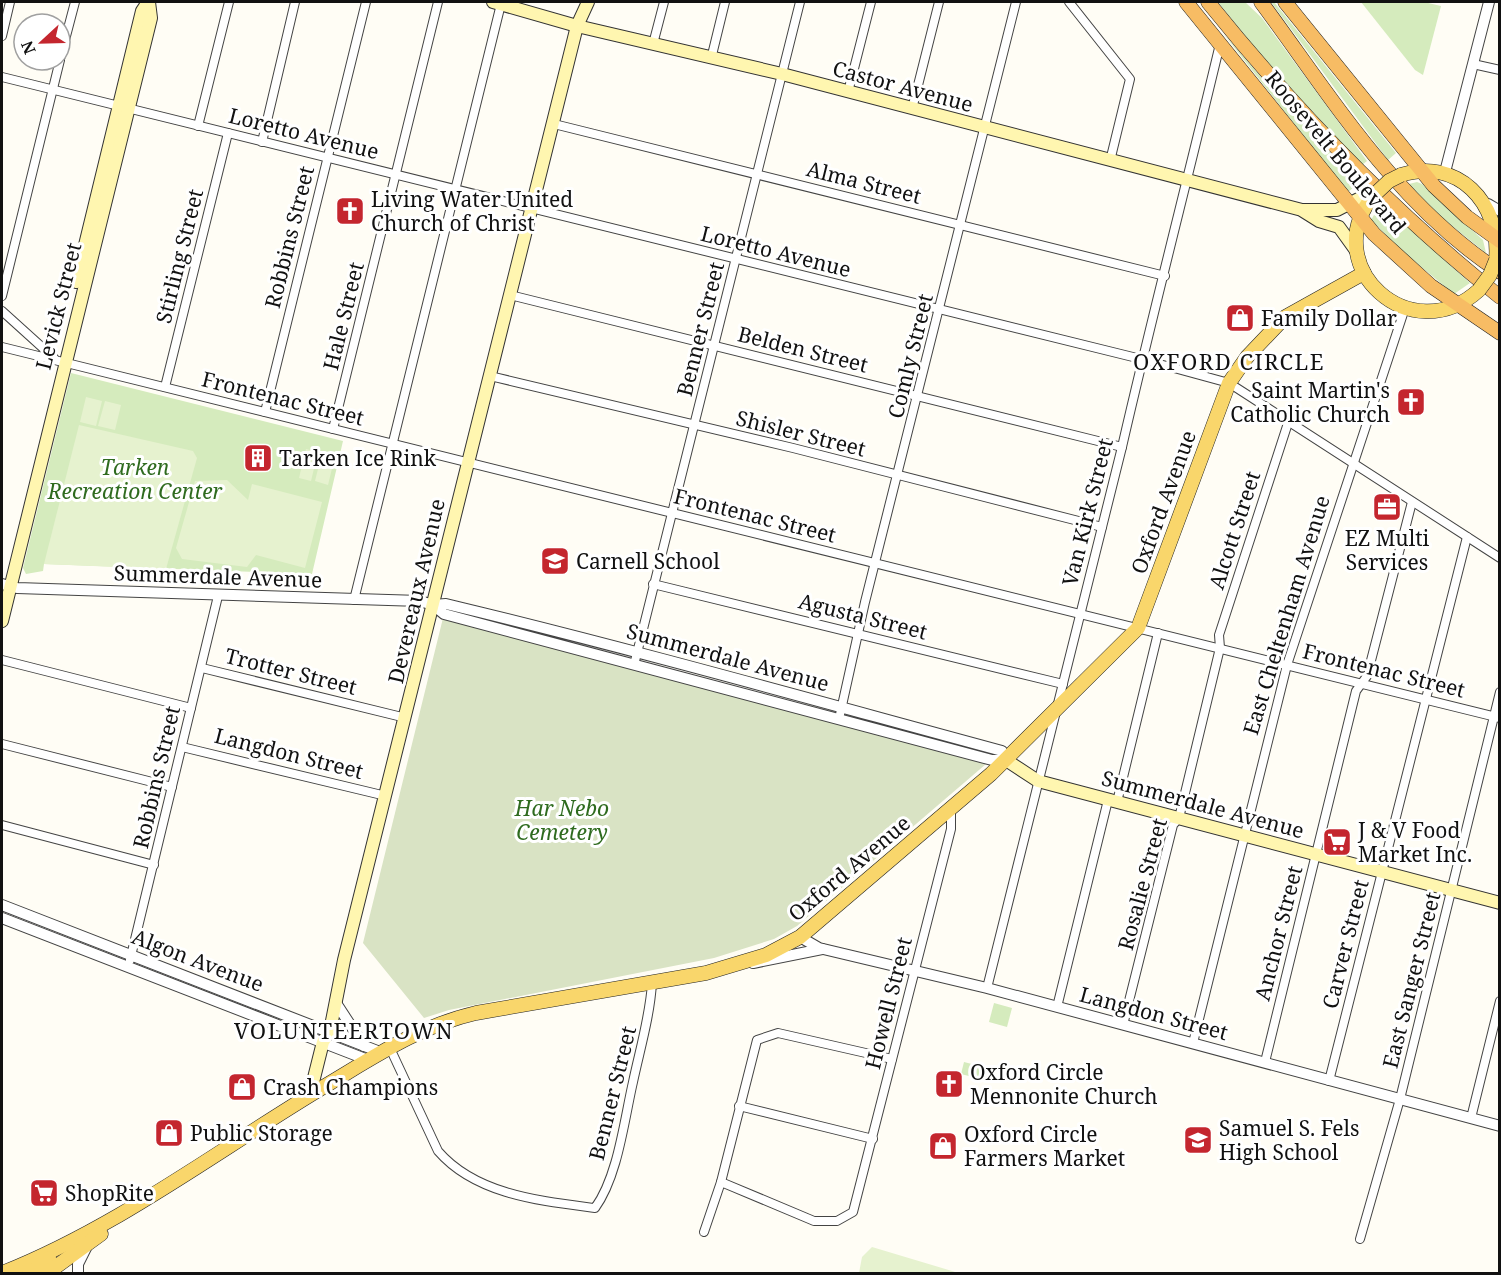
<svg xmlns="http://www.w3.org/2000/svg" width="1501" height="1275" viewBox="0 0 1501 1275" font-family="'Noto Serif',serif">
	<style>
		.green { fill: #d5ebbd }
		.cemetery { fill: #d9e3c4 }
		.pitch { fill: #e6f2cf }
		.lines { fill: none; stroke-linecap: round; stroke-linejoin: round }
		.minor-casing { stroke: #444; stroke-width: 10 }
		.tertiary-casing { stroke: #444; stroke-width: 12 }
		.secondary-casing { stroke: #333; stroke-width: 14 }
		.primary-casing { stroke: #222; stroke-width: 15 }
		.trunk-casing { stroke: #222; stroke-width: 15 }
		.minor { stroke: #fff; stroke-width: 8 }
		.tertiary { stroke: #fff; stroke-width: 10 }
		.secondary { stroke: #fff6b0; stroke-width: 12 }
		.primary { stroke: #f9d66b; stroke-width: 14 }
		.trunk { stroke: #f7bc64; stroke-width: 14 }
		.primary-bridge-casing { stroke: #222; stroke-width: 15; stroke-linecap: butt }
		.primary-bridge { stroke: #f9d66b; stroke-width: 14 }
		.labels { text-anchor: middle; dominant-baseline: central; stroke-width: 6; stroke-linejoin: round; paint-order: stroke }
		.street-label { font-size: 21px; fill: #111; stroke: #fff }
		.poi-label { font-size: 21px; fill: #111; stroke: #fff; text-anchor: start }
		.park-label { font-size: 21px; font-style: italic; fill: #2f6b1f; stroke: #fff }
		.neighbourhood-label { font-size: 22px; letter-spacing: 1.5px; fill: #111; stroke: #fff }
	</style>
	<rect width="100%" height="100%" fill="#fffdf5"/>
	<g class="green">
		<polygon points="1218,2 1245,2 1262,18 1367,161 1362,165 1261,56"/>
		<polygon points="1271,2 1274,2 1396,153 1388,160"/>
		<polygon points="1361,2 1424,2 1441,6 1423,75 1415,70"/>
		<polygon points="1222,32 1293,114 1359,183 1348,192"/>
		<polygon points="1417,182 1422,184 1483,240 1486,253 1437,214 1409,184"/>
		<polygon points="1381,203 1470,283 1454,294 1402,251 1371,220"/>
		<polygon points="71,373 343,441 312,574 44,564 43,571 26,574 23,568"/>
		<polygon points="994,1003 1012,1008 1007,1027 989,1022"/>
		<polygon points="964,1062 995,1070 992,1082 961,1074"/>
	</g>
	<polygon class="cemetery" points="443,618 986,764 797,926 774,939 714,958 449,1010 424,1018 363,943"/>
	<g class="pitch">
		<polygon points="86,397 102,401 96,426 80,422"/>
		<polygon points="105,401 121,405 115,430 98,426"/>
		<polygon points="79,425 193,451 197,458 166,569 44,564"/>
		<polygon points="306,449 318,452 311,481 299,478"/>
		<polygon points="322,453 335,456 328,485 315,481"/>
		<polygon points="227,480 248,500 252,484 322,502 305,568 256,555 247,567 182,559 176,548 195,481"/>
		<polygon points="872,1247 952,1271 958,1273 859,1273 862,1257"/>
	</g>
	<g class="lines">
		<g class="minor-casing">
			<g id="minor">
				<polyline points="1069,2 1130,79 1110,161"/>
				<polyline points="2,36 10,2"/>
				<polyline points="653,44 664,2"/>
				<polyline points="60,59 75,2"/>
				<polyline points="711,59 725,2"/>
				<polyline points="1473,64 1500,70"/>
				<polyline points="2,77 1141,359 1229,383 1500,558"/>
				<polyline points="848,92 871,2"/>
				<polyline points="912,109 939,2"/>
				<polyline points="554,124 1165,276"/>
				<polyline points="198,126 229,2"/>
				<polyline points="262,142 295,2"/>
				<polyline points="510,295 1122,447"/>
				<polyline points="2,296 60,60"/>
				<polyline points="2,311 54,358"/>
				<polyline points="2,347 1500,718"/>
				<polyline points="490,376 793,448 1102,527"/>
				<polyline points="165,387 228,133"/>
				<polyline points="265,412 366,2"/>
				<polyline points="333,429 438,2"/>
				<polyline points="653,584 1063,684"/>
				<polyline points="354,600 501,4"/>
				<polyline points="2,660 191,708"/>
				<polyline points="634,665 800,2"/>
				<polyline points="202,668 406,718"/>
				<polyline points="839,719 865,602 1016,2"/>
				<polyline points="2,744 172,787"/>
				<polyline points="182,747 386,796"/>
				<polyline points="1117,802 1158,633"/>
				<polyline points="2,825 154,865"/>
				<polyline points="130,960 218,596"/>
				<path d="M987 988 1122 447C1153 312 1188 178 1220 44"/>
				<polyline points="1057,1007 1108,800"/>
				<polyline points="1123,1025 1173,825 1179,818 1220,648 1219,635 1288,423"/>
				<polyline points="1193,1043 1287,665 1405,308"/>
				<path d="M389 1046 438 1151C476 1195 541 1201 595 1208 618 1176 624 1121 633 1082 640 1049 650 1016 652 983"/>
				<polyline points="1265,1062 1356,691 1367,676 1412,502"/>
				<polyline points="1329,1081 1467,537"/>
				<polyline points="739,1106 873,1139"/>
				<polyline points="1471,1118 1500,1001"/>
				<polyline points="721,1182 814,1221 837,1221 853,1212 951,829 951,810"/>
				<polyline points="704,1232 721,1182 757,1040 778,1033 892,1059"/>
				<polyline points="1360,1239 1400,1099 1500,692"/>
			</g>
		</g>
		<g class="tertiary-casing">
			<g id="tertiary">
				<polyline points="1445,172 1489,2"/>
				<polyline points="1488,204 1500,211"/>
				<path d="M2 584 17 588 420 601 433 605 444 614 992 760H1006L1002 751C817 701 633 649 446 604L433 605"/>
				<polyline points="2,905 380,1052"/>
				<polyline points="2,918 368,1060"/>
				<polyline points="800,937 819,948 987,988 1500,1126"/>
				<polyline points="753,963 822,949"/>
				<polyline points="336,1003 364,1046"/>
				<polyline points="78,1274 78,1264 87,1246"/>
			</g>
		</g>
		<g class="secondary-casing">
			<g id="secondary">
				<polyline points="493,2 577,26 782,74 1302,210 1337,210 1370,193"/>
				<polyline points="1303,211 1319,221 1339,227 1357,252"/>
				<polyline points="76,282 142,11 148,2"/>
				<polyline points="2,621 151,18 149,2"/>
				<polyline points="1006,760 1038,781 1500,903"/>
				<polyline points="310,1094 323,1042 330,1031 344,960 577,26 588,2"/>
			</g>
		</g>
		<g class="primary-casing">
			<g id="primary">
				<path d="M1401 175C1457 157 1501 202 1496 260"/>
				<path d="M1373 196C1317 266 1411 352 1479 290"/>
				<path d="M2 1273C118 1227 218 1150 325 1086 374 1057 419 1026 476 1013L706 973 766 955 800 937 991 774 1138 628 1229 383 1247 357 1285 317 1364 273"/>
				<polyline points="29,1274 49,1258"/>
				<polyline points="46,1274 101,1234"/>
			</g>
		</g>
		<g class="trunk-casing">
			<g id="trunk">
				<polyline points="1186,2 1374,234 1431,286 1500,333"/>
				<path d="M1208 2C1295 110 1391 210 1500 297"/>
				<path d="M1261 2C1332 98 1397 205 1500 272"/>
				<polyline points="1285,2 1434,186 1467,217 1500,241"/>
			</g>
		</g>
		<use href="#minor" class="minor"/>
		<use href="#tertiary" class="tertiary"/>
		<use href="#secondary" class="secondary"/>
		<use href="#primary" class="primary"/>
		<use href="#trunk" class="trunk"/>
		<g class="primary-bridge-casing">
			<g id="primary-bridge">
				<polyline points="1373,196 1389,181 1401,175"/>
				<polyline points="1479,290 1490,275 1496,260"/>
			</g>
		</g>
		<use href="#primary-bridge" class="primary-bridge"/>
	</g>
	<defs>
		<g id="church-square" transform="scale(1.5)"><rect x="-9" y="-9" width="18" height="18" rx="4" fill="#c4262e" stroke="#fff"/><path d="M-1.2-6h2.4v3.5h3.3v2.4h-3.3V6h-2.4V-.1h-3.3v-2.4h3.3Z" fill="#fff"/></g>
		<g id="shop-square" transform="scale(1.5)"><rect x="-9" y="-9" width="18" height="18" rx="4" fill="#c4262e" stroke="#fff"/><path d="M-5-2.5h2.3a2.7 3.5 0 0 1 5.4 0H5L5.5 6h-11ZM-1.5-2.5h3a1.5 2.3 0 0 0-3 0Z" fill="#fff"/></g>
		<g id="building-square" transform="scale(1.5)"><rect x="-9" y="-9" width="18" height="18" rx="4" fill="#c4262e" stroke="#fff"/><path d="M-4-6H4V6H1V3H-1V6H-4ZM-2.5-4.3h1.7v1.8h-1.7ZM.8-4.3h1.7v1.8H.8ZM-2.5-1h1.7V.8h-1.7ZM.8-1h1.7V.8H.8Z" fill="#fff"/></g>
		<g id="office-square" transform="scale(1.5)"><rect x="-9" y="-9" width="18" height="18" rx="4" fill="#c4262e" stroke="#fff"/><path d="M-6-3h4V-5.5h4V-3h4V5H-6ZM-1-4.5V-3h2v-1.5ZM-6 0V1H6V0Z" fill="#fff"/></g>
		<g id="school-square" transform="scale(1.5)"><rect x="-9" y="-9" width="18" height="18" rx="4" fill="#c4262e" stroke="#fff"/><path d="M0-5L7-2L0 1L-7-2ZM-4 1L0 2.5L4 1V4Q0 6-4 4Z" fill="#fff"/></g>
		<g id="supermarket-square" transform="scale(1.5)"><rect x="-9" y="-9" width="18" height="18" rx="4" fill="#c4262e" stroke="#fff"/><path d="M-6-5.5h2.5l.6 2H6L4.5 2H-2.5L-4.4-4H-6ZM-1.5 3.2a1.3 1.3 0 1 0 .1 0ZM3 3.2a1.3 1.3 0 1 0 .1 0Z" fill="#fff"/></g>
	</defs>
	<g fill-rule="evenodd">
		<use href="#church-square" x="350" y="211"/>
		<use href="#shop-square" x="1240" y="318"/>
		<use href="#church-square" x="1411" y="402"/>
		<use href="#building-square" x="258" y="458"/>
		<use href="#office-square" x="1387" y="507"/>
		<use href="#school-square" x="555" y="561"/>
		<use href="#supermarket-square" x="1337" y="842"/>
		<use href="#church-square" x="949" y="1084"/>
		<use href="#shop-square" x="242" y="1087"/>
		<use href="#shop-square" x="169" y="1133"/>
		<use href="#school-square" x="1198" y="1140"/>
		<use href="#shop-square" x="943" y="1146"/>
		<use href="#supermarket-square" x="44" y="1193"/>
	</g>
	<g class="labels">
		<g class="street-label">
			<text transform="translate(903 86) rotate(15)">Castor Avenue</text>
			<text transform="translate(304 133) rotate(14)">Loretto Avenue</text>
			<text transform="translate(1336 152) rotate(50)">Roosevelt Boulevard</text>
			<text transform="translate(864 182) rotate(14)">Alma Street</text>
			<text transform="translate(289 237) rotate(-76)">Robbins Street</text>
			<text transform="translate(776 251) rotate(14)">Loretto Avenue</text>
			<text transform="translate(179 256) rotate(-76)">Stirling Street</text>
			<text transform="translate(58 306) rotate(-76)">Levick Street</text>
			<text transform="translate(343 316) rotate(-76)">Hale Street</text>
			<text transform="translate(700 329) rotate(-76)">Benner Street</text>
			<text transform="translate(803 349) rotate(14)">Belden Street</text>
			<text transform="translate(910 356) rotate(-76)">Comly Street</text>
			<text transform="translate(283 398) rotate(14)">Frontenac Street</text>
			<text transform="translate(801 433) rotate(14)">Shisler Street</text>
			<text transform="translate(1163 502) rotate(-70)">Oxford Avenue</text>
			<text transform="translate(1087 512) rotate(-76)">Van Kirk Street</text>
			<text transform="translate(755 515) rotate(14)">Frontenac Street</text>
			<text transform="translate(1234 530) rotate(-72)">Alcott Street</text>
			<text transform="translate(218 576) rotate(2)">Summerdale Avenue</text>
			<text transform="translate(416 591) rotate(-77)">Devereaux Avenue</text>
			<text transform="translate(1286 615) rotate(-73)">East Cheltenham Avenue</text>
			<text transform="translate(863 616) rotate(14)">Agusta Street</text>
			<text transform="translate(728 657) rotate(15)">Summerdale Avenue</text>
			<text transform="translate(1384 670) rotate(14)">Frontenac Street</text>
			<text transform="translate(291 671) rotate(14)">Trotter Street</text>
			<text transform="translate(289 753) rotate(14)">Langdon Street</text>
			<text transform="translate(156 777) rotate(-77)">Robbins Street</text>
			<text transform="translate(1203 804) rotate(15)">Summerdale Avenue</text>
			<text transform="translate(849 868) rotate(-40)">Oxford Avenue</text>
			<text transform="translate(1142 884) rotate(-75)">Rosalie Street</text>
			<text transform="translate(1278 933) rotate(-76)">Anchor Street</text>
			<text transform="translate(1345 944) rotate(-76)">Carver Street</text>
			<text transform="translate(198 960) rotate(21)">Algon Avenue</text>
			<text transform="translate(1411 980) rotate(-76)">East Sanger Street</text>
			<text transform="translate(888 1003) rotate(-76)">Howell Street</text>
			<text transform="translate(1154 1013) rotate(15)">Langdon Street</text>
			<text transform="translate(612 1093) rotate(-76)">Benner Street</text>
		</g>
		<g class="poi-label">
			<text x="371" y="199">Living Water United<tspan x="371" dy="24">Church of Christ</tspan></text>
			<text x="1261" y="318">Family Dollar</text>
			<text x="1390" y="390" text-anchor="end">Saint Martin's<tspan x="1390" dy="24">Catholic Church</tspan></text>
			<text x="279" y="458">Tarken Ice Rink</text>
			<text x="1387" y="538" text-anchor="middle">EZ Multi<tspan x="1387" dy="24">Services</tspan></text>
			<text x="576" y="561">Carnell School</text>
			<text x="1358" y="830">J &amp; V Food<tspan x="1358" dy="24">Market Inc.</tspan></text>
			<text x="970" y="1072">Oxford Circle<tspan x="970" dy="24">Mennonite Church</tspan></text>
			<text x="263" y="1087">Crash Champions</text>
			<text x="1219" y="1128">Samuel S. Fels<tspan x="1219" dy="24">High School</tspan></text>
			<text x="190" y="1133">Public Storage</text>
			<text x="964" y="1134">Oxford Circle<tspan x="964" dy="24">Farmers Market</tspan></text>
			<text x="65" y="1193">ShopRite</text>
		</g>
		<g class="park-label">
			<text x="135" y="467">Tarken<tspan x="135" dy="24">Recreation Center</tspan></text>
			<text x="562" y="808">Har Nebo<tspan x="562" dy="24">Cemetery</tspan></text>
		</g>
		<g class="neighbourhood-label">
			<text x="1229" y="361">OXFORD CIRCLE</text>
			<text x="344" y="1030">VOLUNTEERTOWN</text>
		</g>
	</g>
	<rect width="1501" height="1275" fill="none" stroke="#111111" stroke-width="6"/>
	<g transform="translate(42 42) rotate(248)"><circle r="28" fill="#ffffff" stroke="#a0a0a0" stroke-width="1.5"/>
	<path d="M0-4.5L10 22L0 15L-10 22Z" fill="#c4262e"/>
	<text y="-9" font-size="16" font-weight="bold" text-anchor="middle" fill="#111111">N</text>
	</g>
</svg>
